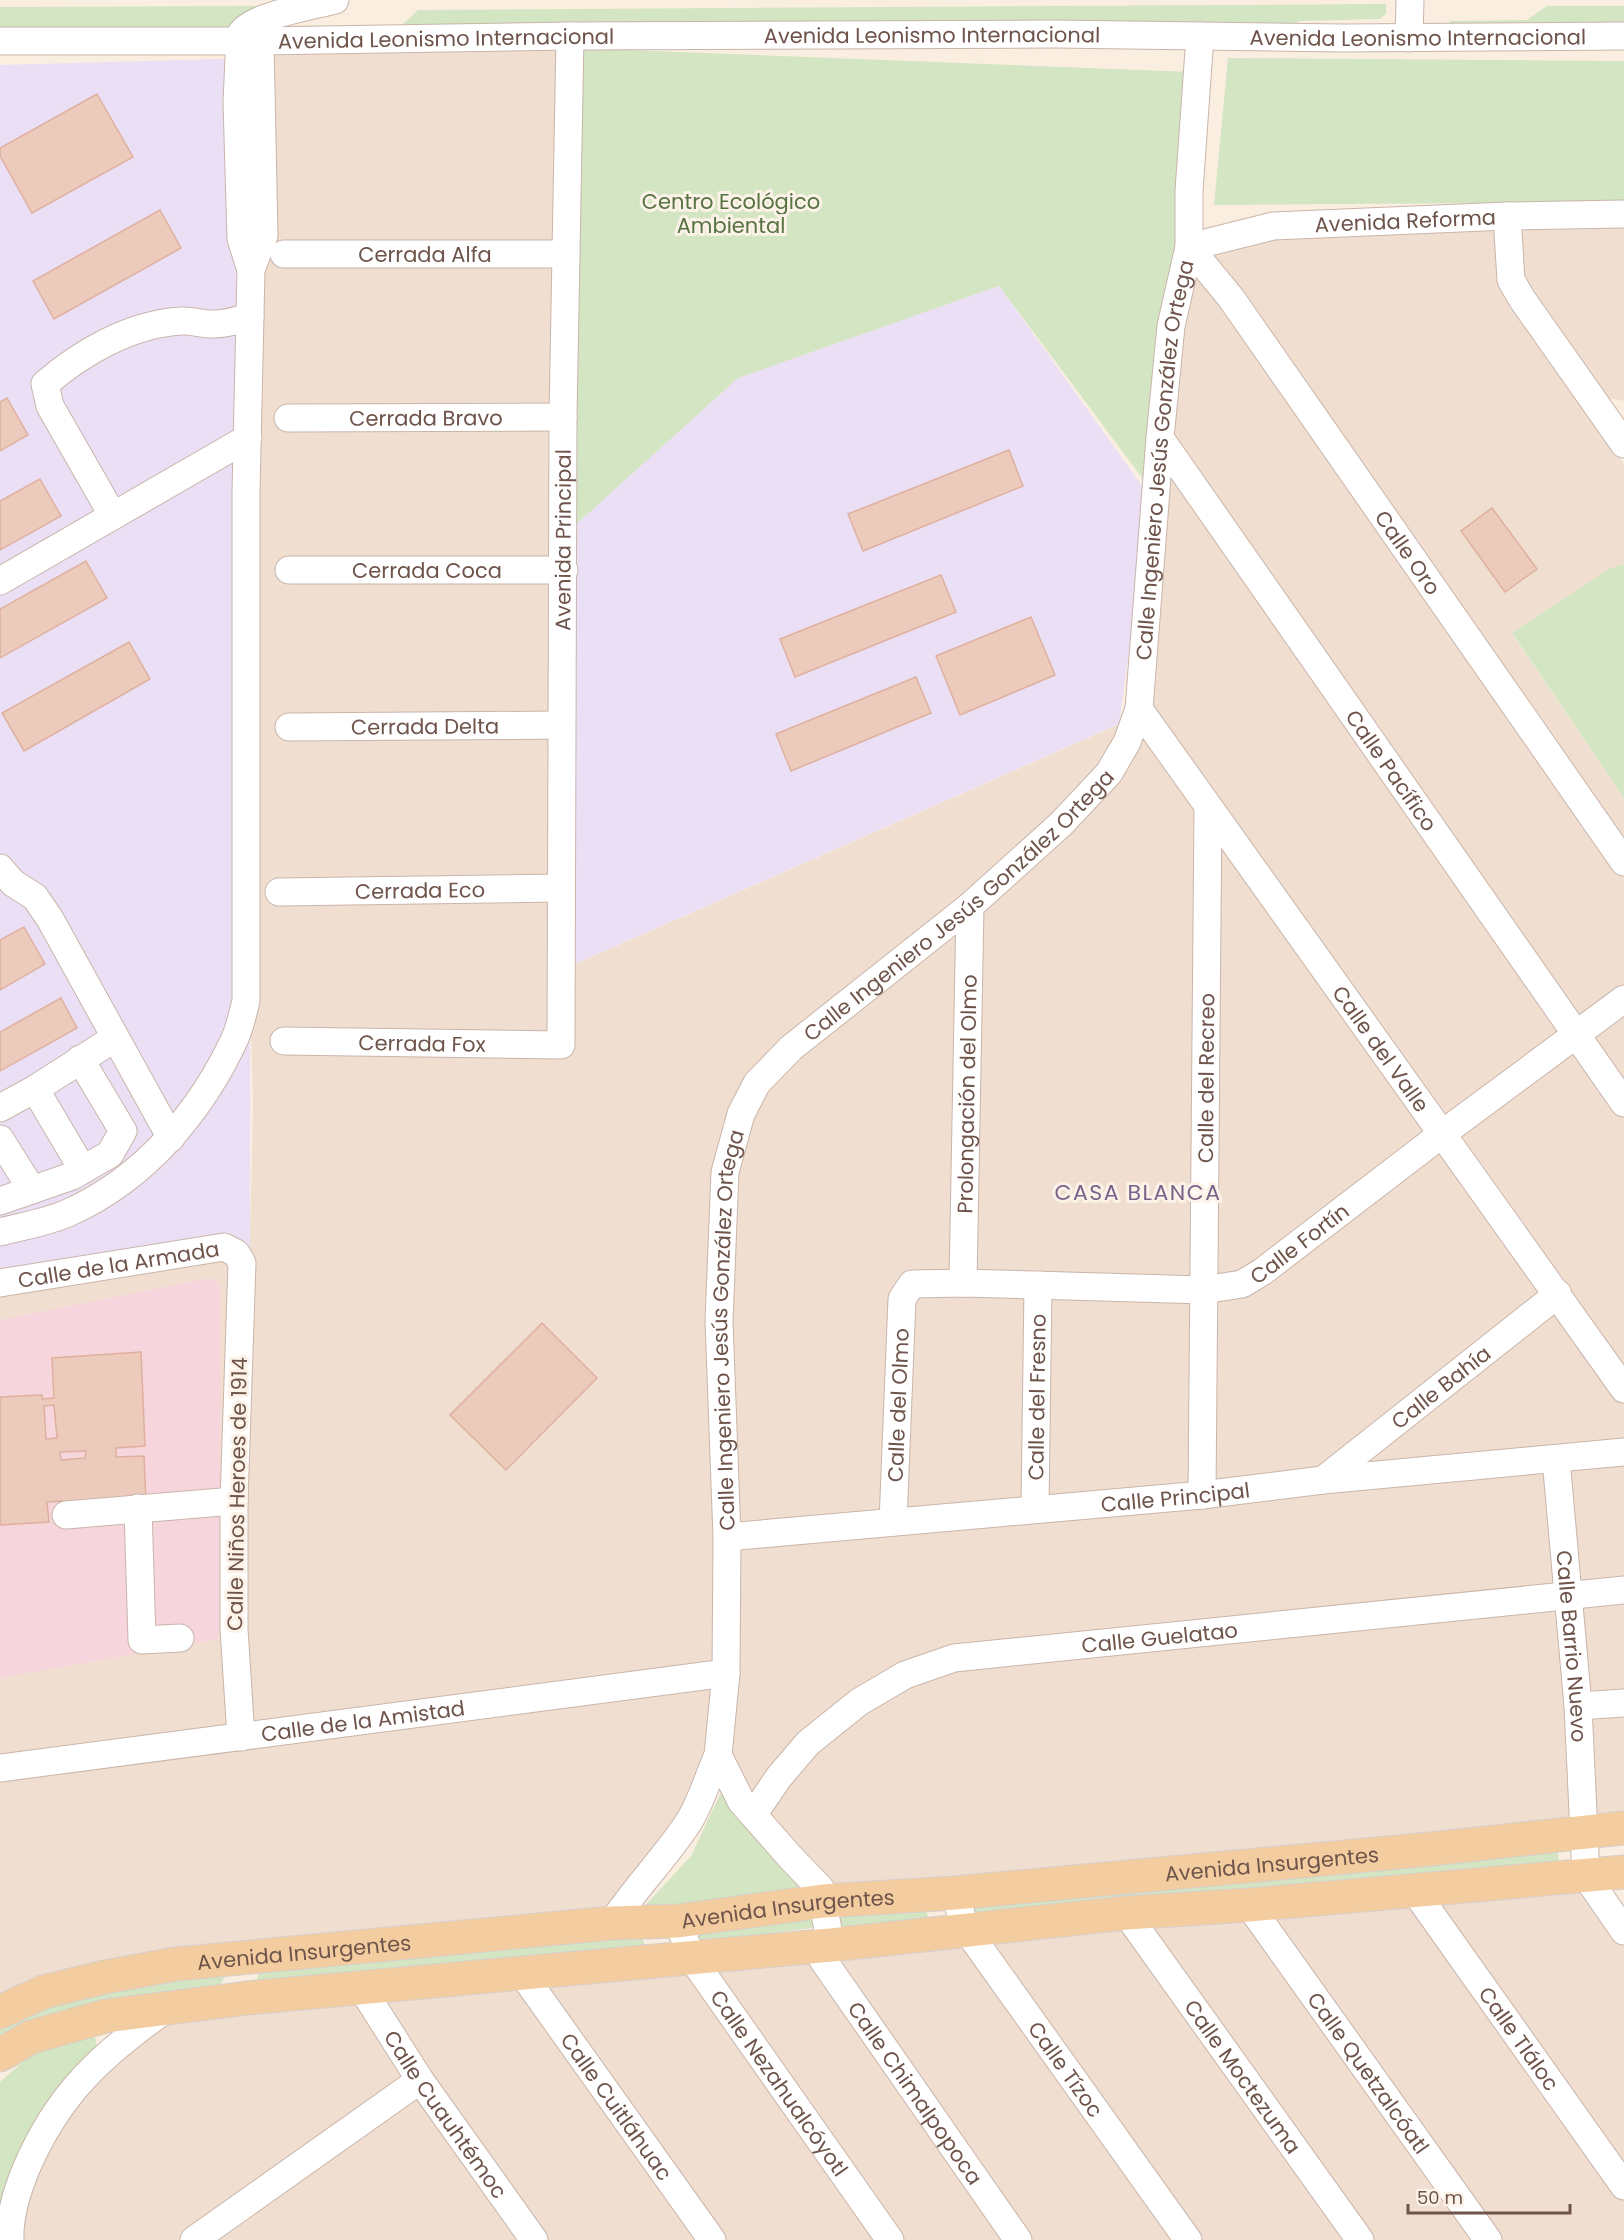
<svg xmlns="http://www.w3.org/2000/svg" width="1624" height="2240" viewBox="0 0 1624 2240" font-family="Poppins,sans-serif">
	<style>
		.residential { fill: #f0dfd1 }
		.education { fill: #ebdff6 }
		.medical { fill: #f7d5dc }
		.green { fill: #d3e5c2 }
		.building { fill: #edcbbc; stroke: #deb09d; stroke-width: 1.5; fill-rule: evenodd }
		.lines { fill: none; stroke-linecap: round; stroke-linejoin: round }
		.minor-casing { stroke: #c9b5aa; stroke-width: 29 }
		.major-casing { stroke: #d6cfcd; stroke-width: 35 }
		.minor { stroke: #fff; stroke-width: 27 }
		.major { stroke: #f3cc9f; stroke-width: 33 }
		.labels { text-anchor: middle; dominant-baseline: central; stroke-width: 6; stroke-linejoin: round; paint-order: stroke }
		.street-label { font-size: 21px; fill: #6e544b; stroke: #fdf2e7 }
		.park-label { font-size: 21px; fill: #567344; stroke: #fdf2e7 }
		.neighbourhood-label { font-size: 22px; letter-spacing: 1.5px; fill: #7a638b; stroke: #fdf2e7 }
	</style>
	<rect width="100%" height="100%" fill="#faeee1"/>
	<g class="residential">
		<polygon points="576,48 569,967 1127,721 1106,764 735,1109 720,1666 250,1731 241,1625 253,1104 250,1003 265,52"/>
		<polygon points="1496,223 1554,367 1624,464 1624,564 1609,569 1512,634 1624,798 1624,850 1201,251 1274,233"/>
		<polygon points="1624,226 1624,401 1604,397 1522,276 1519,227"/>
		<polygon points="1192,263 1442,614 1624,875 1624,990 1577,1025 1167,436"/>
		<polygon points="1165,459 1566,1034 1444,1124 1147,707"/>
		<polygon points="1141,725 1201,809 1197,1282 972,1276 977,910"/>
		<polygon points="1216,830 1433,1133 1258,1266 1212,1281"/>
		<polygon points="962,922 956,1275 912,1277 887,1515 734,1528 727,1341 732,1172 765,1085"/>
		<polygon points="1624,1009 1624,1091 1586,1037"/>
		<polygon points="1575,1046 1624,1116 1624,1377 1452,1136"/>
		<polygon points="1441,1145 1548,1293 1321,1473 1210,1487 1211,1296"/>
		<polygon points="205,1258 232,1260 237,1733 0,1761 0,1290"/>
		<polygon points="1031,1293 1027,1501 901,1514 910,1298"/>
		<polygon points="1045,1293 1197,1297 1195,1488 1043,1500"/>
		<polygon points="1557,1306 1624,1401 1624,1444 1346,1471"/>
		<polygon points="1624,1459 1624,1582 1577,1586 1565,1465"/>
		<polygon points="1549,1468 1561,1588 909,1665 753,1804 725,1752 735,1543"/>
		<polygon points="1624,1597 1624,1695 1585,1698 1577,1601"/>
		<polygon points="1563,1603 1575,1821 828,1890 762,1814 793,1772 860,1710 955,1665"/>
		<polygon points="718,1682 711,1753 684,1817 610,1912 0,1999 0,1775"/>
		<polygon points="1624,1710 1624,1816 1590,1819 1586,1713"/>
		<polygon points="1586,1887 1624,1944 1624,2173 1430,1900"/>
		<polygon points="1414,1902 1624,2198 1624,2240 1497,2240 1266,1915"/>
		<polygon points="1249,1916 1480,2240 1369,2240 1143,1923"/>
		<polygon points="1126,1924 1351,2240 1197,2240 982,1940"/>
		<polygon points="965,1941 1179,2240 1027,2240 833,1956"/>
		<polygon points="817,1957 1009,2240 900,2240 707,1967"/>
		<polygon points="691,1969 881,2240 720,2240 537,1982"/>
		<polygon points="520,1984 702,2240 543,2240 377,1998"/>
		<polygon points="361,1999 411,2077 267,2180 180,2240 17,2240 17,2225 61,2112 161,2022"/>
		<polygon points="419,2089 526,2240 205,2240"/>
	</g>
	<g class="education">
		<polygon points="258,58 250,471 250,1261 239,1246 0,1275 0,65"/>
		<polygon points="999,286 1150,497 1119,724 568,967 571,529 738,378"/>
	</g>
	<polygon class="medical" points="210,1278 217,1282 221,1291 219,1639 0,1678 0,1320"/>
	<g class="green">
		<polygon points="1386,4 1386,14 1379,19 1299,21 1278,35 337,33 338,25 402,25 418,10"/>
		<polygon points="266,6 242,23 224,28 0,38 0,7"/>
		<polygon points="1547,6 1624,6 1624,33 1448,26 1450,21 1527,20"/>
		<polygon points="576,48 1191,72 1152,491 999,286 738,378 571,529"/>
		<polygon points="1228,58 1624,61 1624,202 1214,205"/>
		<polygon points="1624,564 1624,798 1512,633 1609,569"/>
		<polygon points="724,1786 814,1894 640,1911 691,1856"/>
		<polygon points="1557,1846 1559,1860 1554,1863 974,1922 969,1907"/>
		<polygon points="925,1909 928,1916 924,1923 844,1934 836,1918 845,1915"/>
		<polygon points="813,1916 814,1924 811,1928 701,1942 695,1938 692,1928"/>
		<polygon points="641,1935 646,1948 258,1982 257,1978 260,1971"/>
		<polygon points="226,1975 220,1985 0,2040 0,2024 110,1984"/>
		<polygon points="92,2033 96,2040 97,2054 0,2240 0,2082 27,2058 74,2037"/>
	</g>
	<g class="building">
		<polygon points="97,94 133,157 32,213 0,156 0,148"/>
		<polygon points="160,210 181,248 54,319 33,281"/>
		<polygon points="7,398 28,435 0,451 0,402"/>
		<polygon points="1009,450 1023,486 863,551 848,514"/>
		<polygon points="40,479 61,516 0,550 0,501"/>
		<polygon points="1492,508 1537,569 1505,592 1461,531"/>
		<polygon points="86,561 107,598 0,658 0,609"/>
		<polygon points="941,575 956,612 795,677 780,639"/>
		<polygon points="1031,617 1055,675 960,715 936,656"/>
		<polygon points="129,642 150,679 24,751 2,713"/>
		<polygon points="916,677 931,713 791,771 776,734"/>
		<polygon points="24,927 45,964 0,990 0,940"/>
		<polygon points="61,998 77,1028 0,1071 0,1032"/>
		<polygon points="542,1323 597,1378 506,1470 450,1415"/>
		<path d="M141 1352 145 1446 116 1448V1457L144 1456 146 1504 63 1509 62 1501 47 1502 49 1522 0 1525V1397L42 1395V1399L54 1398 52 1358ZM54 1405 57 1438 46 1439 44 1406ZM86 1451 85 1458 61 1460 60 1452Z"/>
	</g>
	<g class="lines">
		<g class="minor-casing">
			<g id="minor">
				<polyline points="1409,38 1410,0"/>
				<path id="s1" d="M0 41H260L570 36 1055 34 1342 38 1624 36"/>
				<polyline points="1507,216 1511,280 1522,299 1624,444"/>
				<path id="s2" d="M1189 247 1231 298 1624 862"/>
				<path id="s3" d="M1189 247 1273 226 1507 216 1624 214"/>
				<path id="s4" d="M284 254H566"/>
				<path d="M251 270 241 239 237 102 240 35C249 16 313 6 335 0"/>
				<path id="s5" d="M288 418 563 417"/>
				<path id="s6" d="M1160 438 1624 1103"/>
				<path d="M113 516 50 406 45 384C82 352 131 324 181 321 192 320 203 325 214 324 226 324 239 320 250 317"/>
				<path id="s7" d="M289 570H564"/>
				<polyline points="0,581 248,438"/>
				<path id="s8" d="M1139 709 1624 1389"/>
				<path id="s9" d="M289 727 561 725"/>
				<polyline points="0,868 13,883 35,897 50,919 171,1138"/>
				<path id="s10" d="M279 892 560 888"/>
				<path id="s11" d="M284 1041 561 1045 563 417 570 36"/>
				<polyline points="35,1089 83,1170"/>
				<polyline points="0,1108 35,1089 115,1038"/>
				<polyline points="0,1139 32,1190"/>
				<polyline points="0,1201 72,1176 110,1154 123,1131 80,1059"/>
				<path d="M0 1232C23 1226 49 1222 70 1212 145 1178 202 1111 236 1036 240 1026 243 1013 246 1001V492L251 270 264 236 260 41"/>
				<path id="s12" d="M0 1283 224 1247 236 1253 242 1263 234 1501V1629L241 1737"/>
				<path id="s13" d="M963 1283 970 906"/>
				<path id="s14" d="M1556 1459 1578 1706 1586 1876 1624 1931"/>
				<path id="s15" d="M1323 1480 1558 1294"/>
				<path id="s16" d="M1202 1495 1208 807"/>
				<polyline points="138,1508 142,1640 180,1638"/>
				<path id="s17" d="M1035 1508 1038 1285"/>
				<polyline points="66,1515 234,1501"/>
				<path id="s18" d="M893 1522 902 1299 912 1284 963 1283 1204 1290 1242 1284 1262 1272 1442 1134 1624 999"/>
				<path id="s19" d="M727 1537 1202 1495 1323 1480 1624 1452"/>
				<polyline points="1578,1706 1624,1703"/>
				<path id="s20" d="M718 1755 726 1673 727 1537 719 1321 725 1172 741 1114 757 1083 791 1048 970 906 1061 824 1109 773 1127 742 1139 709 1160 438 1171 326 1189 247V191L1200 36"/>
				<path id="s21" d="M0 1768 726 1673"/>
				<path id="s22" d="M753 1815 779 1777 808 1743 859 1702 905 1675 954 1658 1624 1590"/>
				<path id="s23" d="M1414 1890 1624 2186"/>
				<path id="s24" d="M954 1893 966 1929 1188 2240"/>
				<path id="s25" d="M1249 1905 1488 2240"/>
				<path id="s26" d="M1126 1913 1360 2240"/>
				<path id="s27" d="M678 1921 691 1957 890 2240"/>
				<path id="s28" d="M612 1923C635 1888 665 1858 688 1823 701 1803 708 1777 718 1755L741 1801 791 1858 820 1888 831 1945 823 1960 1018 2240"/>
				<path id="s29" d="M521 1972 712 2240"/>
				<path id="s30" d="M361 1987 420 2080 534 2240"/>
				<path d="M10 2240C9 2216 17 2191 26 2169 58 2094 101 2055 166 2009"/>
				<polyline points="194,2240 420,2080"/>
			</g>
		</g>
		<g class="major-casing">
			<g id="major">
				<path id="s31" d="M0 2012 43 1992 105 1977 176 1964 612 1923 678 1921 823 1901 954 1893 1431 1849 1624 1828"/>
				<polyline points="0,2055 31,2037 106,2016 247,1998 831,1945 1126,1913 1249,1905 1624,1872"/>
			</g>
		</g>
		<use href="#minor" class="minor"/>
		<use href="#major" class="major"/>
	</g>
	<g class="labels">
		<g class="street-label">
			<text stroke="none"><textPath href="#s1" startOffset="932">Avenida Leonismo Internacional</textPath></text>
			<text stroke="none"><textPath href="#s1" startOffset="1418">Avenida Leonismo Internacional</textPath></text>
			<text stroke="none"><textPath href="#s1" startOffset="446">Avenida Leonismo Internacional</textPath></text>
			<text stroke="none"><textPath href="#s3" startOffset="219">Avenida Reforma</textPath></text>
			<text stroke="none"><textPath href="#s4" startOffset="141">Cerrada Alfa</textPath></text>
			<text stroke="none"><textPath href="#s5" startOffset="138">Cerrada Bravo</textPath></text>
			<text stroke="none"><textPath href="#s20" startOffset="1470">Calle Ingeniero Jesús González Ortega</textPath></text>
			<text stroke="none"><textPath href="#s11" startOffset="782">Avenida Principal</textPath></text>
			<text stroke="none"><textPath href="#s2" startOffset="376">Calle Oro</textPath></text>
			<text stroke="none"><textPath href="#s7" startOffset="138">Cerrada Coca</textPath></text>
			<text stroke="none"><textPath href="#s9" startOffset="136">Cerrada Delta</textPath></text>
			<text stroke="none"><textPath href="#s6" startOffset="405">Calle Pacífico</textPath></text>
			<text stroke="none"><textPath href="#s10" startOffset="141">Cerrada Eco</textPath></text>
			<text stroke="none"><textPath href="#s20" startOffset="948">Calle Ingeniero Jesús González Ortega</textPath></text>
			<text stroke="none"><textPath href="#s11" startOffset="138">Cerrada Fox</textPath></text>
			<text stroke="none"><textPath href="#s8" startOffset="417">Calle del Valle</textPath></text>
			<text stroke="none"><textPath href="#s16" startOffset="417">Calle del Recreo</textPath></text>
			<text stroke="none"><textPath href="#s13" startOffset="189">Prolongación del Olmo</textPath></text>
			<text stroke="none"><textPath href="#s18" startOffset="642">Calle Fortín</textPath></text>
			<text stroke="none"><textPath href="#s12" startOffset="120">Calle de la Armada</textPath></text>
			<text stroke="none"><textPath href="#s20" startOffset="426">Calle Ingeniero Jesús González Ortega</textPath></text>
			<text stroke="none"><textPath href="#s15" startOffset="150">Calle Bahía</textPath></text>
			<text stroke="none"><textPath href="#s17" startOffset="111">Calle del Fresno</textPath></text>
			<text stroke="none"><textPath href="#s18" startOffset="117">Calle del Olmo</textPath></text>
			<text transform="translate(237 1494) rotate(-89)">Calle Niños Heroes de 1914</text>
			<text stroke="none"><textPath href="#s19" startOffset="450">Calle Principal</textPath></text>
			<text stroke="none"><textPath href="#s22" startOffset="468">Calle Guelatao</textPath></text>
			<text stroke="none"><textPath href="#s14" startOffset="188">Calle Barrio Nuevo</textPath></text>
			<text stroke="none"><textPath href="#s21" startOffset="366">Calle de la Amistad</textPath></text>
			<text stroke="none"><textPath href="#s31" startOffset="1284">Avenida Insurgentes</textPath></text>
			<text stroke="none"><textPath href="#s31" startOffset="798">Avenida Insurgentes</textPath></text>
			<text stroke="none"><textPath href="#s31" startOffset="312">Avenida Insurgentes</textPath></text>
			<text stroke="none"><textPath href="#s23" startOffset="182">Calle Tláloc</textPath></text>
			<text stroke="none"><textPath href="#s24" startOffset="210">Calle Tízoc</textPath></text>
			<text stroke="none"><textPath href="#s25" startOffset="206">Calle Quetzalcóatl</textPath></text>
			<text stroke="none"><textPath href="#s26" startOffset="201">Calle Moctezuma</textPath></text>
			<text stroke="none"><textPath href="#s27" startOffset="192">Calle Nezahualcóyotl</textPath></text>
			<text stroke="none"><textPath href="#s28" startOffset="606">Calle Chimalpopoca</textPath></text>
			<text stroke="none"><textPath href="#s29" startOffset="165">Calle Cuitláhuac</textPath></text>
			<text stroke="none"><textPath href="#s30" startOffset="153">Calle Cuauhtémoc</textPath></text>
		</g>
		<g class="park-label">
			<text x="731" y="201">Centro Ecológico<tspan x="731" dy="24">Ambiental</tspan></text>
		</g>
		<g class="neighbourhood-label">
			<text x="1138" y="1192">CASA BLANCA</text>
		</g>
	</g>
	<path d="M1408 2204v9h162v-9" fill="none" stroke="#6e544b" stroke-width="3"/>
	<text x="1417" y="2204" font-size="18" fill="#6e544b" stroke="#fdf2e7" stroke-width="4.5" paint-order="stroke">50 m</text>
</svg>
